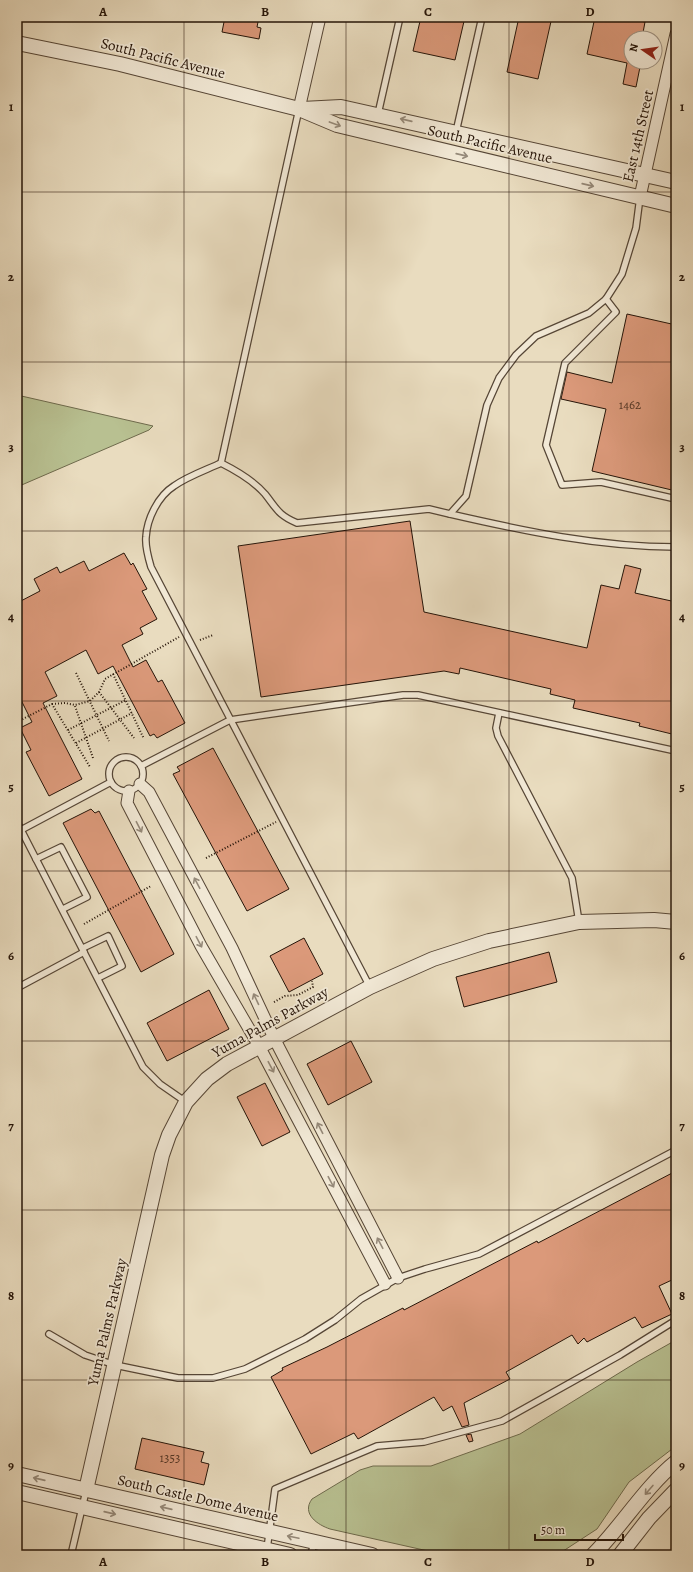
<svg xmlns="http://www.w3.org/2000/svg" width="693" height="1572" viewBox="0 0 693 1572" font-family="Alegreya,serif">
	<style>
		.green { fill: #b8c091; stroke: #6e6a4c }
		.building { fill: #db997a; stroke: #251408 }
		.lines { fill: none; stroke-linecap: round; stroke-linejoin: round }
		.service-casing { stroke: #564636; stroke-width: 8 }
		.minor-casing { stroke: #564636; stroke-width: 13 }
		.tertiary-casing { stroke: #564636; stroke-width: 16 }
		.path { stroke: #251408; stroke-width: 2; stroke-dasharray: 1 2; stroke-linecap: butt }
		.service { stroke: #f1e8d5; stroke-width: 5.5 }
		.minor { stroke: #f1e8d5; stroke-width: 11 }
		.tertiary { stroke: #f1e8d5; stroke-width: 14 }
		.oneway { stroke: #958979 }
		.grid { fill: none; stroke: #251408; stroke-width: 1; stroke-opacity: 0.55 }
		.labels { text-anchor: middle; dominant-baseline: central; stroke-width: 3.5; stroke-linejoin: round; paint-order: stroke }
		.number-label { font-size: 13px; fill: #523524 }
		.street-label { font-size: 15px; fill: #251408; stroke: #f1e8d5 }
		.neatline { fill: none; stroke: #251408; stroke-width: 1.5 }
		.grid-label { font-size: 13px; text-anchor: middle; font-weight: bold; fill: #251408 }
	</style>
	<rect width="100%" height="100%" fill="#e9dcbf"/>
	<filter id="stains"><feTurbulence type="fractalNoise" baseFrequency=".005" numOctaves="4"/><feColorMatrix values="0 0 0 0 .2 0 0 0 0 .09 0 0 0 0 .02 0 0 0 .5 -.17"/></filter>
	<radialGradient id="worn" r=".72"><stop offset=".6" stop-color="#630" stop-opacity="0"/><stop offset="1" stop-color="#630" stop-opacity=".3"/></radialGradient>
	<g class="green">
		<polygon points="17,395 153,426 149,430 17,487"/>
		<path d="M676 1340V1446L629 1482 597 1529 557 1555H446L330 1529C318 1525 301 1514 312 1499L360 1470 373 1466H431L520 1434 637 1362Z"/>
	</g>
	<g class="building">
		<polygon points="225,17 259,17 257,27 261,28 259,39 222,32"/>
		<polygon points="421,17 465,17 455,60 413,51"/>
		<polygon points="519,17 552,17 538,79 507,72"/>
		<polygon points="595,17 622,17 645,22 642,38 631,38 631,62 641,62 636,87 623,84 627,63 587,54"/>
		<polygon points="627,314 676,325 676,491 592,471 606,409 561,399 567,372 612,383"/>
		<polygon points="410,521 424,612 587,648 601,585 619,589 625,565 641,569 635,593 676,602 676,735 639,726 640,723 573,708 575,700 550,694 551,689 460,668 459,674 444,671 261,697 238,546"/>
		<polygon points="124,553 131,565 133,563 147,589 142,591 157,619 140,628 143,634 122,645 133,667 146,660 158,682 162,680 185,723 157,738 154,734 150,736 113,666 98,674 86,650 45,672 57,696 43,703 82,779 49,796 26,752 31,750 20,728 32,722 20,698 17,700 17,603 40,591 34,579 57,567 60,573 84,561 89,571"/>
		<polygon points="213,748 289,889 247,911 173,774 180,771 177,767"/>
		<polygon points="91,809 95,813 99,811 174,954 141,972 63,823"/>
		<polygon points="304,938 323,974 289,992 270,956"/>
		<polygon points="549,952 557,982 464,1007 456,977"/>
		<polygon points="209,990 229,1029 167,1061 147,1023"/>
		<polygon points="351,1041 372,1082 328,1105 307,1064"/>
		<polygon points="265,1083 290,1132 262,1146 237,1097"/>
		<polygon points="676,1171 676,1260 674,1261 674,1279 659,1286 672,1314 642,1328 635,1317 587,1342 584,1338 578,1344 572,1335 506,1372 510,1379 464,1403 469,1425 462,1427 452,1406 443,1411 434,1397 358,1439 354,1433 311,1454 271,1377 283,1370 282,1368 327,1347 403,1308 404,1310 537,1241 538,1243"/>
		<polygon points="471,1434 473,1441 469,1442 466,1435"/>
		<polygon points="142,1438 204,1452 201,1462 209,1464 204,1485 135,1469"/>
	</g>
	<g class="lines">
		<g class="service-casing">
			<g id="service">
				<path d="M299 109 221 463C237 471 253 480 265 494 277 509 278 515 297 523L429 509 450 514 466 496 487 405 499 378 516 355 536 336 589 313 606 299 622 274 636 228 640 197"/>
				<polyline points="378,114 400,17"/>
				<polyline points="456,132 482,17"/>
				<polyline points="606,299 616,312 565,363 546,445 562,485 601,482 676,499"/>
				<path d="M221 463C206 470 188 476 174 486 158 496 147 519 146 537 145 547 148 557 151 567L370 987"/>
				<path d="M450 514C524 531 599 547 676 547"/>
				<polyline points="499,713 496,728 498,736 572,878 579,922"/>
				<circle cx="126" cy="774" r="17"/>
				<polyline points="141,766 230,720 403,695 418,695 676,751"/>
				<polyline points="17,822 143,1067 160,1084 186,1102"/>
				<polyline points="21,830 111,782"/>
				<polyline points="36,859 61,847 87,897 63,909"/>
				<polyline points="83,948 108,936 122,966 98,978"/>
				<polyline points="17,988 84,952"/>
				<polyline points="49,1334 85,1355 115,1365 178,1378 213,1378 245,1369 305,1339 335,1320 361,1299 398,1278 425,1269 479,1254 676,1150"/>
				<polyline points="267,1549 275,1489 377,1446 424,1442 502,1421 620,1355 676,1320"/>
				<polyline points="71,1555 86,1491"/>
				<polyline points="311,1555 314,1542"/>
			</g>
		</g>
		<g class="minor-casing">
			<g id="minor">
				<polyline points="299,109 320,17"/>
				<polyline points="640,197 676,34"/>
				<polyline points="140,784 149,792 232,948 274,1038 398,1278"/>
				<polyline points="129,791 127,803 201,946 259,1046 385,1284"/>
			</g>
		</g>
		<g class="tertiary-casing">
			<g id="tertiary">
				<polyline points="17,43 120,64 299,109 337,125 676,206"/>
				<polyline points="302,109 341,107 676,182"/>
				<polyline points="17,1474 372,1555"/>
				<polyline points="86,1490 162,1155 169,1135 186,1102 207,1079 227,1064 370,987 433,959 489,941 579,922 654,920 676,922"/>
				<polyline points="17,1492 290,1555"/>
				<path d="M593 1555C621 1527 646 1486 676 1462"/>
				<polyline points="620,1555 649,1518 676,1490"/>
			</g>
		</g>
		<g class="path">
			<polyline points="200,640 213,635"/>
			<polyline points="76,673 109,741"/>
			<polyline points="113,674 144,739"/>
			<polyline points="99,692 134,738"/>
			<polyline points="52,704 65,703 75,705 90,701 99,692 105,679 179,637"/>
			<polyline points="75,706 93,758"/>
			<polyline points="17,722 52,704 90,767"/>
			<polyline points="68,730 126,700"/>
			<polyline points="76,743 132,713"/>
			<polyline points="206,858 276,822"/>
			<polyline points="84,924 151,886"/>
			<polyline points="274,1002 285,996 298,995 313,987 312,981"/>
		</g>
		<use href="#service" class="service"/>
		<use href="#minor" class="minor"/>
		<use href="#tertiary" class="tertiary"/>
	</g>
	<defs><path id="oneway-shaft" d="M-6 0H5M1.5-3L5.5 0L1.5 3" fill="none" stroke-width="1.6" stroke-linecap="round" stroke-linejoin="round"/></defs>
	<g class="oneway">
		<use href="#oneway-shaft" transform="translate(406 120) rotate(-167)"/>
		<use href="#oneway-shaft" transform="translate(335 124) rotate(20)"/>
		<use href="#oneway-shaft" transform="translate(462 155) rotate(13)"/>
		<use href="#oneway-shaft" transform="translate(588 185) rotate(13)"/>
		<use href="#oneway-shaft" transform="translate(139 827) rotate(63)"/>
		<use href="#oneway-shaft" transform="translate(197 883) rotate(-118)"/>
		<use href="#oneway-shaft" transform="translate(199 942) rotate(62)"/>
		<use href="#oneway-shaft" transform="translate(256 999) rotate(-115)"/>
		<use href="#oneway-shaft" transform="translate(271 1067) rotate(62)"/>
		<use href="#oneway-shaft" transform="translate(320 1128) rotate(-117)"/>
		<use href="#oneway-shaft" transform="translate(331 1182) rotate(62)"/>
		<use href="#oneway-shaft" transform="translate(380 1243) rotate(-118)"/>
		<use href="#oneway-shaft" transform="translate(39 1479) rotate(-167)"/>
		<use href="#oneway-shaft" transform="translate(649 1490) rotate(131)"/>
		<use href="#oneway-shaft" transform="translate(166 1508) rotate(-167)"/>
		<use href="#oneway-shaft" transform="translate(110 1513) rotate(13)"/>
		<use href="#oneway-shaft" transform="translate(293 1537) rotate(-168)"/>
	</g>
	<path class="grid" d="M184 17V1555M346 17V1555M509 17V1555M17 192H676M17 362H676M17 531H676M17 701H676M17 871H676M17 1041H676M17 1210H676M17 1380H676"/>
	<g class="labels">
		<g class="number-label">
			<text x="630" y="404">1462</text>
			<text x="170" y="1457">1353</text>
		</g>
		<g class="street-label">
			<text transform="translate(163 58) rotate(14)">South Pacific Avenue</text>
			<text transform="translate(638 136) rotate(-77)">East 14th Street</text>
			<text transform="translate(490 144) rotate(13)">South Pacific Avenue</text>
			<text transform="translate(270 1022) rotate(-29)">Yuma Palms Parkway</text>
			<text transform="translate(107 1322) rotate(-77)">Yuma Palms Parkway</text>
			<text transform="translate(198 1498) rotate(13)">South Castle Dome Avenue</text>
		</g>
	</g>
	<rect width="693" height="1572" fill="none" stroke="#e9dcbf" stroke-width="44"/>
	<g transform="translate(643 50) rotate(283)"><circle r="19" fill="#f1e8d5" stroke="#9f9383"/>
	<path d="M0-3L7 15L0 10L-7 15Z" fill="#8f2418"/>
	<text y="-6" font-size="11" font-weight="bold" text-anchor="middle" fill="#251408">N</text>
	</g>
	<path d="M535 1534v6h88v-6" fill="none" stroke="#251408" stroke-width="2"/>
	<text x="541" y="1534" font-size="12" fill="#251408" stroke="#f1e8d5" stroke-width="3" paint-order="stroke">50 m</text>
	<rect x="22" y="22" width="649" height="1528" class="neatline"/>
	<g class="grid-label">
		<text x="103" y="16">A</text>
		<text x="265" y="16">B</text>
		<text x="428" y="16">C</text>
		<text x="590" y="16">D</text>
		<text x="11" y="111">1</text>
		<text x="682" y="111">1</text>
		<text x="11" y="281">2</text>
		<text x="682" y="281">2</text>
		<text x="11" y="451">3</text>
		<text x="682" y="451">3</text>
		<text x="11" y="621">4</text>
		<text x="682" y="621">4</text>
		<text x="11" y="791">5</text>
		<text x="682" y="791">5</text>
		<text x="11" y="960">6</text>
		<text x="682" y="960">6</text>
		<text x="11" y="1130">7</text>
		<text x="682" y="1130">7</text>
		<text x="11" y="1300">8</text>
		<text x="682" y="1300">8</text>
		<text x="11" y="1470">9</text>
		<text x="682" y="1470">9</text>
		<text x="103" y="1566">A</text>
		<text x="265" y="1566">B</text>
		<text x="428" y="1566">C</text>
		<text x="590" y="1566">D</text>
	</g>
	<rect width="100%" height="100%" filter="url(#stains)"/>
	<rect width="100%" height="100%" fill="url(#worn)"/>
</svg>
